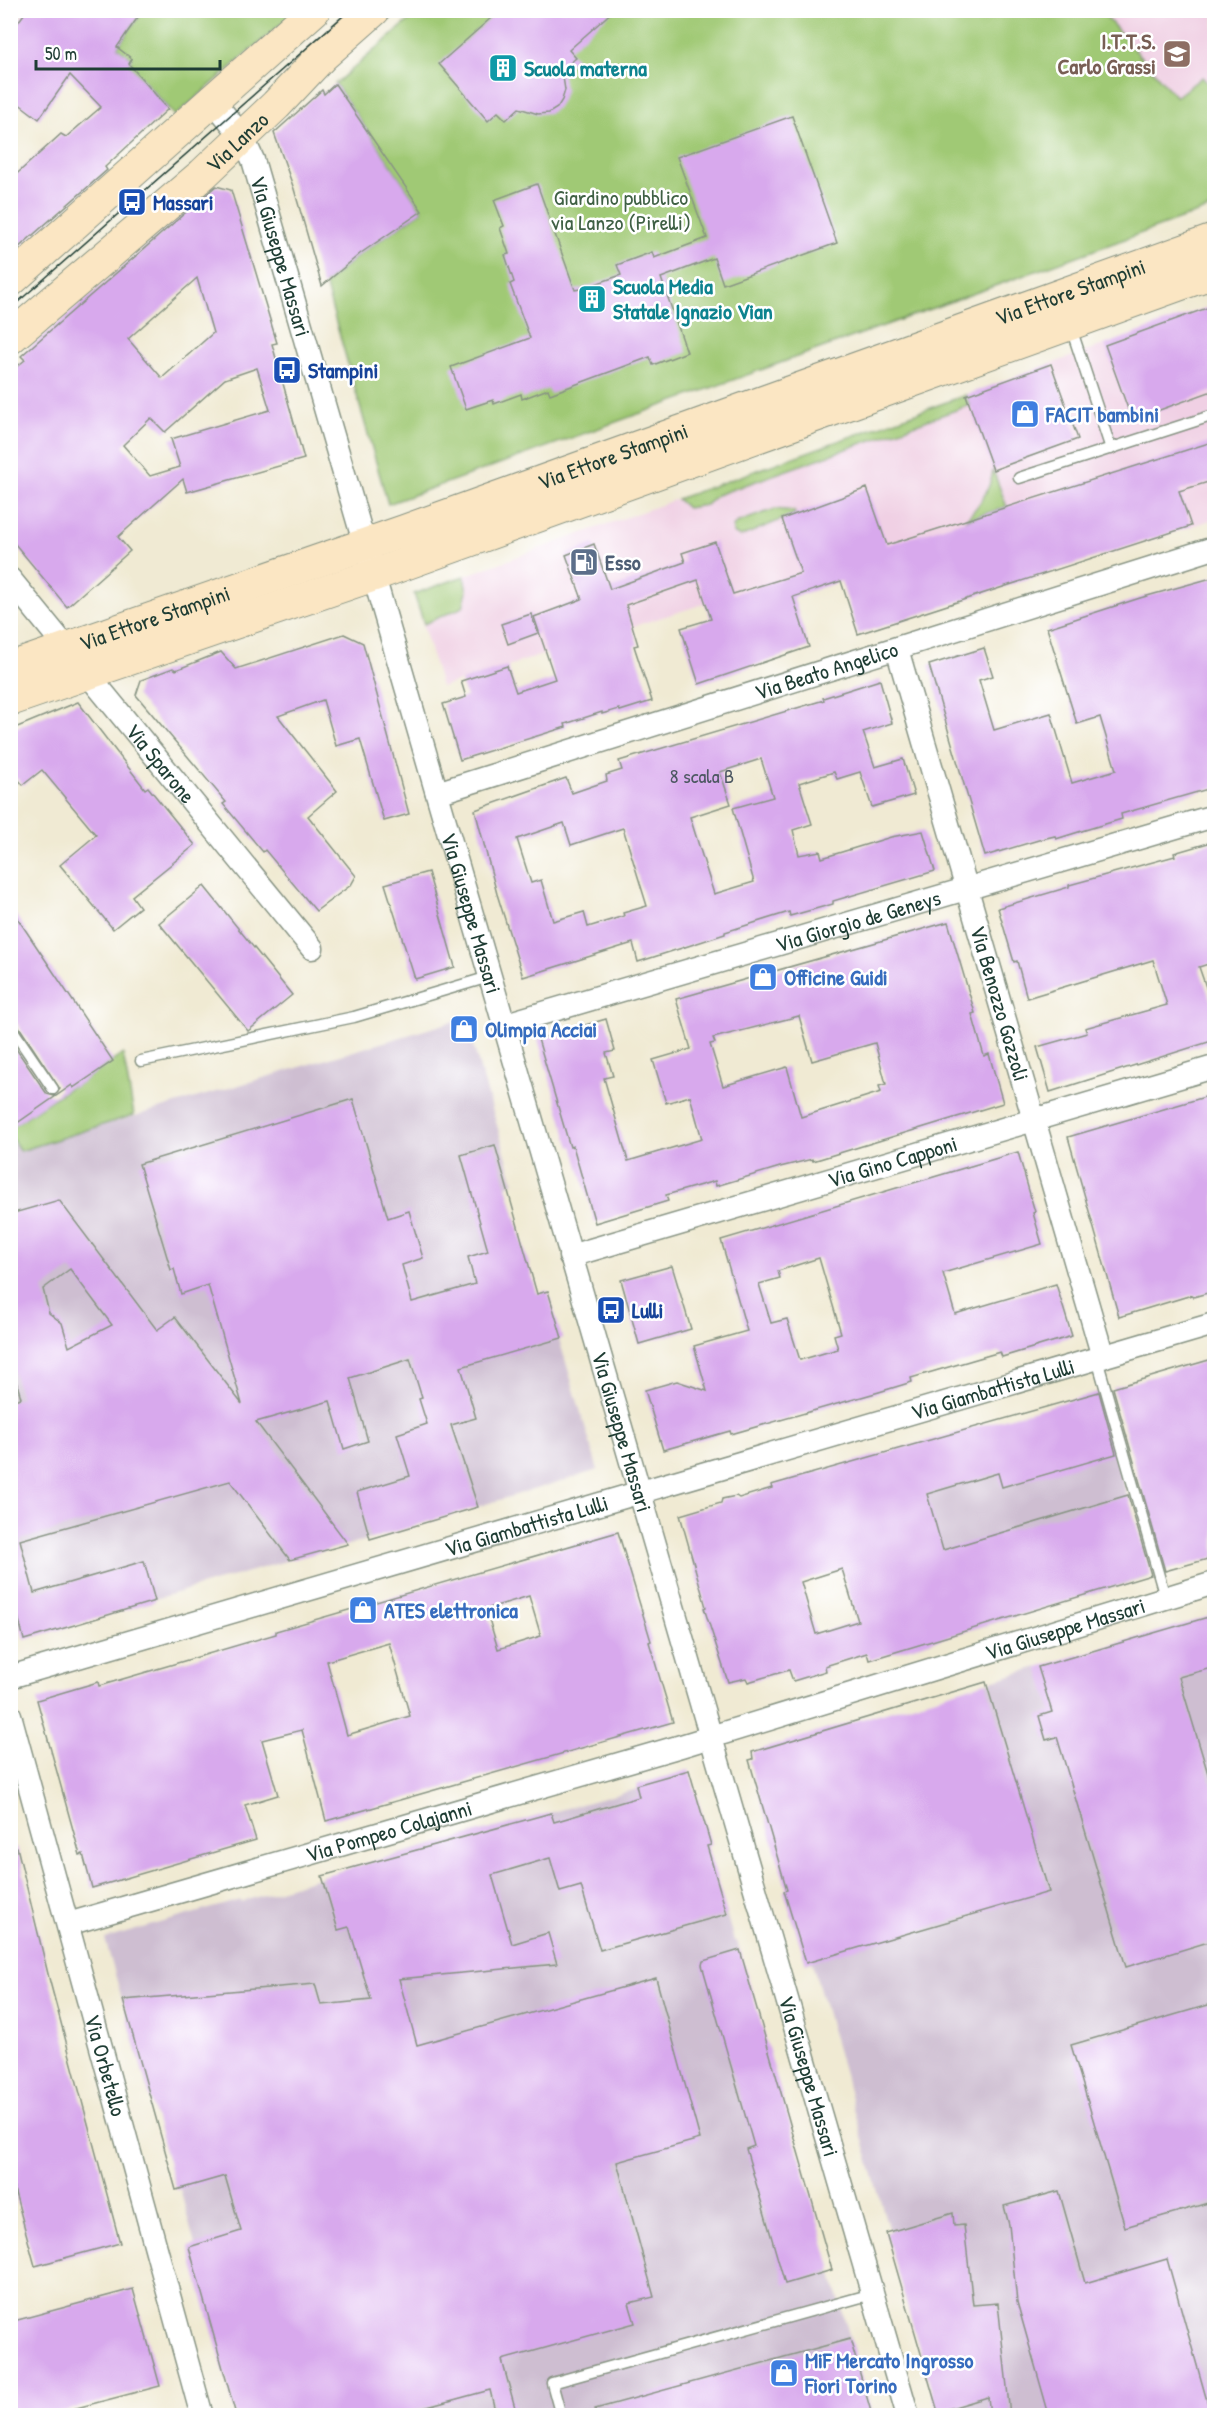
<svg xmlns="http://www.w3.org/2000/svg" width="1225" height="2426" viewBox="0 0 1225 2426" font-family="'Patrick Hand',sans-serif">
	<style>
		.built { fill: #f0d0e4 }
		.industrial { fill: #cebed1 }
		.green { fill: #a0c974; stroke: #608354; stroke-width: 1.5 }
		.building { fill: #d8a9ed; fill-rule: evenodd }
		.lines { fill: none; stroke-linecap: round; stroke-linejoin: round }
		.lane-casing { stroke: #889484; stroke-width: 13 }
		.street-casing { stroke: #889484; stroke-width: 25 }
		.secondary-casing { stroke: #889484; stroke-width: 34 }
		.lane { stroke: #fff; stroke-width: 10 }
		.street { stroke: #fff; stroke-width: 22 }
		.secondary { stroke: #fbe6c3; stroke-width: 32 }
		.tram { stroke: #1f3d34; stroke-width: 1.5 }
		.labels { text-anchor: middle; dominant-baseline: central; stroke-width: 5; stroke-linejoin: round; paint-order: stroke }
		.number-label { font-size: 20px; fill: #4d5862 }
		.education-label { font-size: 22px; font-weight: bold; fill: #785e54; stroke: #fff; text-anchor: end }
		.culture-label { font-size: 22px; font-weight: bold; fill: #0d838f; stroke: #fff; text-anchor: start }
		.street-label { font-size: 22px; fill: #1f3d34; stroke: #fff }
		.park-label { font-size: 22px; fill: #3f6044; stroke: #fff }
		.transit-label { font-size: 22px; font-weight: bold; fill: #164399; stroke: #fff; text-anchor: start }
		.shop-label { font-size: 22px; font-weight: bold; fill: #366cbe; stroke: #fff; text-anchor: start }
		.service-label { font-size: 22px; font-weight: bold; fill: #4e5e75; stroke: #fff; text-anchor: start }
	</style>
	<rect width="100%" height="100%" fill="#fff"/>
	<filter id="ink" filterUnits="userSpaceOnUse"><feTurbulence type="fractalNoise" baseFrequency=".0167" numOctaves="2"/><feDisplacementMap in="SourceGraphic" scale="12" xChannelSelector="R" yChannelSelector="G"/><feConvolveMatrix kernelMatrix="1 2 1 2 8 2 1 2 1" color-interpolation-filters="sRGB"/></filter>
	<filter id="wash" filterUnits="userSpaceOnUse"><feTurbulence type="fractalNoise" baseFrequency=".008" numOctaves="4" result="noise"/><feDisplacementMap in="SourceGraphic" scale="24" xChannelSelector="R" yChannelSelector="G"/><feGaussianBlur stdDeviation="1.35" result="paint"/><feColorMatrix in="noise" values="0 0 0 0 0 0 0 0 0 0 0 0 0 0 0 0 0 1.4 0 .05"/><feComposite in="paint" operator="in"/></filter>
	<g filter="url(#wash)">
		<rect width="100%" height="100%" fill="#f0ead3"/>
		<g class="built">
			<polygon points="1101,11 1214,11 1214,141 1177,98"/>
			<polygon points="1214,305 1214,519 976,596 953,525 441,687 414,594"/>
		</g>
		<g class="industrial">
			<polygon points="465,1018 514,1182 507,1186 530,1269 537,1293 548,1291 562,1338 559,1339 598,1470 371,1539 289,1560 155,1599 155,1601 24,1640 10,1584 10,1137 21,1150"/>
			<polygon points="1098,1392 1150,1577 869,1660 842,1569 913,1448"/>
			<polygon points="1214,1615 1214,2412 1206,2416 943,2416 941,2411 938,2412 886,2233 889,2231 812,1962 806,1963 784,1891 787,1890 777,1838 772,1840 749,1760 753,1759 752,1752"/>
			<polygon points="689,1770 711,1845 707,1846 734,1941 737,1941 872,2415 236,2415 189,2247 195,2245 180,2189 176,2190 105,1939 240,1900 241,1902 373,1861 637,1789 636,1785"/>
		</g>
		<g class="green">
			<polygon points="143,11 296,11 175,116 128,64 132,59 117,47"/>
			<polygon points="420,11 1101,11 1176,97 1202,77 1214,90 1214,207 388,504 325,284 361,253 422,211 335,84"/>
			<polygon points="966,395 970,405 717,495 706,505 687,508 677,499"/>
			<path d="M993 470 1007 507 965 520C979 506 990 491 993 470Z"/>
			<polygon points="775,509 794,511 795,514 740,537 733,533 733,527 736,523"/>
			<polygon points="464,576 467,591 463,607 424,624 414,594"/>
			<polygon points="123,1054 134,1115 20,1151 11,1137 10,1128 72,1086 74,1087"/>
		</g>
		<g id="blocks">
			<g class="building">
				<polygon points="27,10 143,10 117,47 132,59 129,64 168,109 105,167 107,170 10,255 10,180 61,134 66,137 101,107 70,75 39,119 10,97 10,33"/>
				<polygon points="500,10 614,10 569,50 576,58 562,70 565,90 562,100 557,108 549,113 538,114 519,108 506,120 498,112 488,121 439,64"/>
				<polygon points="335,84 422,211 361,253 322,286 294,189 274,133 322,90 324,94"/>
				<polygon points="792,116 837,243 723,284 714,258 661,278 687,352 653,365 650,357 550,394 548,389 522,399 521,394 494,404 493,400 466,409 451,367 530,338 510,284 514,282 505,255 509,254 500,228 504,226 494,200 537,184 575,290 581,289 621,275 617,265 652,252 654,258 707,238 677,157"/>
				<path d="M216 186 231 190 277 343 272 344 304 459 187 492 183 479 118 537 130 551 67 607 10 538V372L25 360 21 356ZM197 278 213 333 162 378 128 339ZM257 368 270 410 171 439 180 467 150 476 123 445 151 418 165 432 225 379Z"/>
				<polygon points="1215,305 1215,390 1132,420 1105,345"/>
				<polygon points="1051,364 1078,439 993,470 966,395"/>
				<polygon points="1215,441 1215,480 1179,491 1191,526 858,634 841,581 793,597 809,647 699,684 681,628 711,619 698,580 626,605 638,645 634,646 652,701 620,711 619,709 602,714 602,712 565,724 566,727 460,760 443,704 466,697 461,681 507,666 516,692 555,679 534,617 582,599 566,555 594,544 610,589 685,562 682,553 715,542 733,594 801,573 782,519 867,488 887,545"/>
				<polygon points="1215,577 1215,787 1121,814 1122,819 1085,830 1056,839 1055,836 1042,839 985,856 929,665 984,648 993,676 979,680 994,730 1051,713 1072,783 1116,770 1100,717 1077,724 1047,628 1140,598"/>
				<polygon points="531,614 538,633 508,644 501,624"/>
				<polygon points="344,634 363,643 409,814 384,821 360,739 336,746 323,700 278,716 337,791 308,816 356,876 351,885 316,911 265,850 263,852 223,804 226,802 136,695 141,680 173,668 176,670 221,652 236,669"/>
				<path d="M880 680 892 723 863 732 875 767 903 759 914 795 872 807 860 772 837 779 834 772 799 783 812 824 793 830 799 855 820 851 822 858 891 837 923 831 935 871 833 901V904L790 916 789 912 725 932V934L682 948 638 962 633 943 523 977 497 894 475 810 566 778 572 793 607 781 606 775 622 770 619 761 824 700 823 698ZM761 759 773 797 733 808 754 882 714 894 690 817 731 804 720 772ZM564 823 571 845 623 828 647 906 623 913 624 916 588 927 584 912 553 921 541 880 531 883 517 839Z"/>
				<polygon points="78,702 145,789 148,787 195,845 132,896 140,907 113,929 60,865 96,835 42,770 23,785 17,778 10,780 10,730"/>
				<polygon points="1215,841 1215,962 1199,967 1215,1013 1215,1040 1050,1092 1037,1047 1087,1033 1085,1028 1167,1005 1153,960 1027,998 1017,961 1014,962 998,908 1069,887 1069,885 1175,856 1174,853"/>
				<polygon points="428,872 455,967 415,979 385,884"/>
				<polygon points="204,886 292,995 248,1031 159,923"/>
				<polygon points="10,907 113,1061 73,1088 72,1085 10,1128 10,1040 47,1094 54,1096 60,1089 16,1022 10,1019"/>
				<path d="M948 922 975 1013 972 1014 984 1056 989 1054 1003 1103 813 1161 812 1159 780 1167 716 1186 715 1181 666 1195 668 1201 595 1223 573 1146 570 1147 538 1039 606 1019 615 1051 606 1053 613 1076 604 1078 628 1161 702 1139 690 1096 666 1103 653 1060 691 1049 676 999ZM799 1016 812 1061 875 1043 886 1084 879 1086 881 1092 801 1117 787 1067 723 1086 710 1044 715 1043 713 1038Z"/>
				<polygon points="1215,1094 1215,1291 1193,1297 1192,1295 1119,1317 1068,1137"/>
				<path d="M353 1099 388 1218 409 1211 423 1258 402 1265 412 1302 475 1284 468 1257 488 1251 461 1155 495 1145 537 1294 548 1291 562 1338 461 1367 476 1418 451 1425 478 1507 370 1539 357 1492 410 1476 397 1434 427 1424 419 1399 422 1398 410 1359 350 1378 368 1441 344 1449 330 1401 256 1422 348 1544 290 1560 230 1481 20 1540 34 1593 144 1561 155 1601 24 1640 10 1584V1401L21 1398 10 1359V1214L59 1200 157 1330 175 1317 242 1404 208 1285 181 1294 174 1269 171 1270 139 1164ZM70 1269 112 1325 69 1347 62 1323 49 1313 43 1289Z"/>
				<path d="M1018 1152 1035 1212 1033 1213 1042 1244 943 1273 955 1314 1056 1284 1072 1336 1002 1357 1000 1352 911 1378 912 1382 879 1392 731 1434 730 1431 663 1450 645 1390 677 1381 707 1391 694 1346 747 1331 721 1240ZM819 1258 841 1333 834 1335 838 1349 800 1360 787 1319 771 1323 759 1284 780 1278 778 1271Z"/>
				<polygon points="672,1266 691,1329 639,1344 621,1280"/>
				<polygon points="1209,1360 1215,1380 1215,1557 1165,1571 1113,1388"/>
				<path d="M1099 1392 1116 1454 1002 1487 998 1473 927 1494 943 1550 1128 1495 1151 1575 869 1660 867 1653 825 1666 826 1671 793 1681 789 1670 748 1682 746 1678 728 1682 704 1608 706 1607 680 1515 721 1503 722 1499 736 1496 739 1498 772 1488 771 1485ZM842 1569 858 1621 816 1634 801 1582Z"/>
				<path d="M618 1532 651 1641 649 1642 673 1722 326 1821 302 1730 262 1740 278 1795 245 1805 256 1840 92 1888 83 1854 80 1855 37 1700 98 1682 99 1686 276 1634V1631ZM529 1596 541 1636 498 1649 486 1609ZM389 1643 410 1716 347 1735 327 1661Z"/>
				<polygon points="1215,1615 1215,1667 1179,1677 1215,1797 1215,1940 1126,1967 1057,1737 1046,1740 1039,1716 1052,1712 1038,1667"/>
				<polygon points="986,1682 1049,1892 806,1963 784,1891 787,1890 749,1760 753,1759 752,1752"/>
				<polygon points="689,1770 711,1845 707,1846 727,1914 600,1950 581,1886 560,1892 550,1858 492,1875 512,1944 548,1933 557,1964 399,1979 417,2045 656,1978 700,2139 617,2162 654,2297 629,2303 635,2323 502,2360 517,2415 496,2415 490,2390 398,2415 236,2415 189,2247 241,2231 225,2176 176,2190 123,2000 315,1984 321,2005 371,2000 349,1927 338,1930 322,1876 551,1813 554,1822 639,1797 636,1785"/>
				<polygon points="17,1847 49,1978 120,2243 35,2266 10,2174 10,1848"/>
				<polygon points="740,1950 832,2270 785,2284 746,2149 754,2146 702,1965 703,1961"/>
				<polygon points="1215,2003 1215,2201 1125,2227 1071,2045"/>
				<polygon points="1059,2191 1085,2283 1167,2259 1211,2415 1049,2415 1017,2302 1009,2225 1004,2206"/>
				<polygon points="953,2213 954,2226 964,2225 973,2305 998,2303 1010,2415 990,2415 988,2397 938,2412 886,2233"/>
				<polygon points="133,2289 160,2386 50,2415 10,2415 10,2322"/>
				<polygon points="850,2339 872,2415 596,2415 595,2409"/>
			</g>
		</g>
	</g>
	<g filter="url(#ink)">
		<use href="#blocks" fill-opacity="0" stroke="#889484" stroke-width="1.5"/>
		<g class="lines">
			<g class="lane-casing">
				<g id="lane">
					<polyline points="1071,328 1111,449"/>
					<polyline points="1019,478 1214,415"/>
					<polyline points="10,1026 53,1089"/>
					<polyline points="141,1061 354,1017 489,977"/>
					<polyline points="1097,1359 1165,1597"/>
					<polyline points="561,2416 552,2383 872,2294"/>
				</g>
			</g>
			<g class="street-casing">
				<g id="street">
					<path id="s1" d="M213 101 242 136 253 160 908 2416"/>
					<path id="s2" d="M10 579 312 948"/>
					<path id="s3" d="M897 649 1103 1357"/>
					<path id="s4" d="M437 793 1214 548"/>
					<path id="s5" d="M503 1025 1214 816"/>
					<path id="s6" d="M570 1256 1214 1067"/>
					<path id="s7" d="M10 1677 1214 1324"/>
					<path id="s8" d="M10 1715 202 2416"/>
					<path id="s9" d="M68 1924 681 1746 1211 1584"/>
				</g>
			</g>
			<g class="secondary-casing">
				<g id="secondary">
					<polyline points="10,281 314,10"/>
					<path id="s10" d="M10 338 203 174 276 105 322 56 374 10"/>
					<path id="s11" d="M10 668 404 531 1214 240"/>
					<polyline points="10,700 374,575 1214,272"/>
				</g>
			</g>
			<use href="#lane" class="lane"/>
			<use href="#street" class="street"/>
			<use href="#secondary" class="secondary"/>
			<polyline class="tram" points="10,309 350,10"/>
		</g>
	</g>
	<defs>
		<g id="school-square" transform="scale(1.5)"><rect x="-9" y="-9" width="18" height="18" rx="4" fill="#8d6e63" stroke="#fff"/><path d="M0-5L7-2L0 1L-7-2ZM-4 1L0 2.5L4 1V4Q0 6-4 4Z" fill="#fff"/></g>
		<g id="building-square" transform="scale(1.5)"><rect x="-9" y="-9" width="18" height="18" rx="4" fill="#0f9aa8" stroke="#fff"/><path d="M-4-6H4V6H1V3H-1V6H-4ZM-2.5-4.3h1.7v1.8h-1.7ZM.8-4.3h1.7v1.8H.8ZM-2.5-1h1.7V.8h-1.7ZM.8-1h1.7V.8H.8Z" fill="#fff"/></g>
		<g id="bus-square" transform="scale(1.5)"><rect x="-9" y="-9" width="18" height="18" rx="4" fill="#1a4fb4" stroke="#fff"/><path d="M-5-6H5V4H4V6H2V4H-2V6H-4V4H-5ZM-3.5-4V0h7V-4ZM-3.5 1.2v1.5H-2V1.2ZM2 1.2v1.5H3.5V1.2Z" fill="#fff"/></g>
		<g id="shop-square" transform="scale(1.5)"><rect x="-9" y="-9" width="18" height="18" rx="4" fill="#3f7fe0" stroke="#fff"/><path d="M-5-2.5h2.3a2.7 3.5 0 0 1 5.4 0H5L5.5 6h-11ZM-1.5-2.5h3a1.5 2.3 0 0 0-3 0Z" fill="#fff"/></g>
		<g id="fuel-square" transform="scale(1.5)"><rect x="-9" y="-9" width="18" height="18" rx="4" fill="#5c6f8a" stroke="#fff"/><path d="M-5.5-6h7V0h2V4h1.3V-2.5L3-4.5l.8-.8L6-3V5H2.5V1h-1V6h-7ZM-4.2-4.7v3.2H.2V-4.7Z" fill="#fff"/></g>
	</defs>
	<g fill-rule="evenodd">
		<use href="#school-square" x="1177" y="54"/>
		<use href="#building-square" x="503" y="68"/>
		<use href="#bus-square" x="132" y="202"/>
		<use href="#building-square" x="592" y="299"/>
		<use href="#bus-square" x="287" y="370"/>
		<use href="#shop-square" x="1025" y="414"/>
		<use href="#fuel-square" x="584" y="562"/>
		<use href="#shop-square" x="763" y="977"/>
		<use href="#shop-square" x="464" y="1029"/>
		<use href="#bus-square" x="611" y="1310"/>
		<use href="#shop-square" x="363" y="1610"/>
		<use href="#shop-square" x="784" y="2373"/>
	</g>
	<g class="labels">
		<g class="number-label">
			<text x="702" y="775">8 scala B</text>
		</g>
		<g class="education-label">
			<text x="1156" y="41">I.T.T.S.<tspan x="1156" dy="25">Carlo Grassi</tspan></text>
		</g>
		<g class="culture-label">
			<text x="524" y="68">Scuola materna</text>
			<text x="613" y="286">Scuola Media<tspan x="613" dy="25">Statale Ignazio Vian</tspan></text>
		</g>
		<g class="street-label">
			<text stroke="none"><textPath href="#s10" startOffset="300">Via Lanzo</textPath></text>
			<text stroke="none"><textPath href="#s1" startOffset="172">Via Giuseppe Massari</textPath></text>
			<text stroke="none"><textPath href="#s11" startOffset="1125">Via Ettore Stampini</textPath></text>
			<text stroke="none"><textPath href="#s11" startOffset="639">Via Ettore Stampini</textPath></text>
			<text stroke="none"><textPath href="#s11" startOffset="153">Via Ettore Stampini</textPath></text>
			<text stroke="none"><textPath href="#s4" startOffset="408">Via Beato Angelico</textPath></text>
			<text stroke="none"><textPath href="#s2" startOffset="238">Via Sparone</textPath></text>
			<text stroke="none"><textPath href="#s1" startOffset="856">Via Giuseppe Massari</textPath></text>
			<text stroke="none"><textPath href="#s5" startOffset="370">Via Giorgio de Geneys</textPath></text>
			<text stroke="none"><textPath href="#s3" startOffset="369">Via Benozzo Gozzoli</textPath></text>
			<text stroke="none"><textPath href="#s6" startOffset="336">Via Gino Capponi</textPath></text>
			<text stroke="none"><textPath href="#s7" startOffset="1024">Via Giambattista Lulli</textPath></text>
			<text stroke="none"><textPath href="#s1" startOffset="1396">Via Giuseppe Massari</textPath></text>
			<text stroke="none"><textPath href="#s7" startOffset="538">Via Giambattista Lulli</textPath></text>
			<text stroke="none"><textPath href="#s9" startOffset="1040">Via Giuseppe Massari</textPath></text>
			<text stroke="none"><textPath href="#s9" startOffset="334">Via Pompeo Colajanni</textPath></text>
			<text stroke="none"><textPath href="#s8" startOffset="363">Via Orbetello</textPath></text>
			<text stroke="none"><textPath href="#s1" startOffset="2067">Via Giuseppe Massari</textPath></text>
		</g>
		<g class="park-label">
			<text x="621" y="197">Giardino pubblico<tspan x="621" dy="25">via Lanzo (Pirelli)</tspan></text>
		</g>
		<g class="transit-label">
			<text x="153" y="202">Massari</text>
			<text x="308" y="370">Stampini</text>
			<text x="632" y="1310">Lulli</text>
		</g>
		<g class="shop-label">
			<text x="1046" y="414">FACIT bambini</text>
			<text x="784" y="977">Officine Guidi</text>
			<text x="485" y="1029">Olimpia Acciai</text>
			<text x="384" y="1610">ATES elettronica</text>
			<text x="805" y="2360">MiF Mercato Ingrosso<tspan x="805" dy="25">Fiori Torino</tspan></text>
		</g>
		<g class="service-label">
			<text x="605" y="562">Esso</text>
		</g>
	</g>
	<rect width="1225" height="2426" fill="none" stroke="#fff" stroke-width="36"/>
	<path d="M36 60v9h184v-9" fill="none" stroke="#1f3d34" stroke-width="3"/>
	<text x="45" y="60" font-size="18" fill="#1f3d34" stroke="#ffffff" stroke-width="4.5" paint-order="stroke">50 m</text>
</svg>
